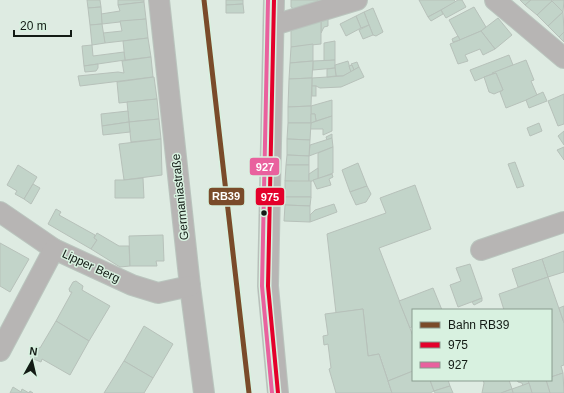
<svg xmlns="http://www.w3.org/2000/svg" width="564" height="393" viewBox="0 0 564 393" font-family="Helvetica,sans-serif">
	<style>
		.building { fill: #c2d4c9; stroke: #b7c1ba }
		.lines { fill: none; stroke-linecap: round; stroke-linejoin: round }
		.minor-casing { stroke: #bac5be; stroke-width: 22 }
		.minor { stroke: #b7b5b4; stroke-width: 20 }
		.bus-1-casing { stroke: #d8f1e0; stroke-width: 7 }
		.bus-2-casing { stroke: #d8f1e0; stroke-width: 7 }
		.bus-1 { stroke: #e4002b; stroke-width: 4 }
		.bus-2 { stroke: #e9619e; stroke-width: 4 }
		.rail-1-casing { stroke: #d8f1e0; stroke-width: 8 }
		.rail-1 { stroke: #7a4b2a; stroke-width: 5 }
		.bus-dot { fill: #131b15; stroke: #d8f1e0; stroke-width: 1.5 }
		.labels { text-anchor: middle; dominant-baseline: central; stroke-width: 3; stroke-linejoin: round; paint-order: stroke }
		.street-label { font-size: 12px; fill: #131b15; stroke: #d8f1e0 }
		.line-badge { stroke: #d8f1e0; stroke-width: 1.5 }
		.badge-label { font-size: 11px; text-anchor: middle; font-weight: bold; fill: #fff }
	</style>
	<rect width="100%" height="100%" fill="#deebe2"/>
	<g class="building">
		<polygon points="87,0 100,0 101,7 88,8"/>
		<polygon points="118,0 144,0 144,2 118,5"/>
		<polygon points="226,0 243,0 243,4 226,5"/>
		<polygon points="291,0 318,0 318,4 296,10 291,7"/>
		<polygon points="419,0 454,0 456,2 428,17"/>
		<polygon points="458,0 462,0 466,7 446,18 441,10"/>
		<polygon points="520,0 531,0 525,5"/>
		<polygon points="531,0 551,0 552,1 537,15 525,5"/>
		<polygon points="554,0 564,0 563,12 552,1"/>
		<polygon points="552,1 563,12 548,26 537,15"/>
		<polygon points="144,2 146,19 102,24 101,14 120,11 118,5"/>
		<polygon points="243,4 244,13 226,13 226,5"/>
		<polygon points="101,7 102,24 90,25 88,8"/>
		<polygon points="474,7 486,27 481,31 460,40 449,20"/>
		<polygon points="373,8 383,32 376,36 373,35 364,12"/>
		<polygon points="441,10 443,14 431,21 428,17"/>
		<polygon points="364,12 369,25 361,28 356,16"/>
		<polygon points="563,12 564,32 559,37 548,26"/>
		<polygon points="328,13 328,26 324,27 321,33 321,15"/>
		<polygon points="321,15 321,44 291,47 291,26"/>
		<polygon points="356,16 361,28 346,36 340,24"/>
		<polygon points="498,18 512,35 495,49 481,31"/>
		<polygon points="146,19 148,38 105,43 103,33 122,31 120,21"/>
		<polygon points="102,24 105,43 92,45 90,25"/>
		<polygon points="369,25 373,35 363,39 359,30"/>
		<polygon points="481,31 495,49 483,55 480,49 465,55 468,61 458,64 450,44"/>
		<polygon points="564,32 564,42 559,37"/>
		<polygon points="458,36 460,40 453,42 452,39"/>
		<polygon points="148,38 151,57 125,60 123,41"/>
		<polygon points="335,41 335,60 324,61 324,43"/>
		<polygon points="313,44 313,61 290,63 291,47"/>
		<polygon points="92,45 93,56 124,52 125,60 84,66 82,46"/>
		<polygon points="509,55 513,65 475,81 470,70"/>
		<polygon points="151,57 153,77 80,86 78,76 118,72 124,73 122,61"/>
		<polygon points="335,60 335,68 313,70 313,61"/>
		<polygon points="526,60 534,80 531,81 537,95 539,94 539,95 506,108 500,92 503,90 496,73 493,74 492,73"/>
		<polygon points="313,61 312,78 289,79 290,63"/>
		<polygon points="348,61 351,72 343,76 336,76 335,65"/>
		<polygon points="357,62 359,67 354,70 351,64"/>
		<polygon points="98,64 98,68 96,71 85,72 84,66"/>
		<polygon points="352,65 354,70 351,72 349,66"/>
		<polygon points="359,67 364,77 341,87 320,88 316,86 312,86 312,78 343,76"/>
		<polygon points="335,68 336,76 327,77 327,69"/>
		<polygon points="496,73 503,90 494,94 489,92 484,77"/>
		<polygon points="154,77 157,99 119,103 117,82"/>
		<polygon points="312,78 311,106 288,107 289,79"/>
		<rect x="312" y="86" width="4" height="10"/>
		<polygon points="543,92 547,101 529,108 526,100"/>
		<polygon points="564,94 564,124 558,126 548,101"/>
		<polygon points="157,99 159,119 129,122 127,102"/>
		<polygon points="332,100 332,116 316,121 315,114 311,114 311,106"/>
		<polygon points="311,106 311,123 288,123 288,107"/>
		<polygon points="128,111 129,122 102,126 101,114"/>
		<polygon points="311,114 315,114 316,121 311,123"/>
		<polygon points="332,116 332,131 323,135 323,129 310,129 311,123"/>
		<polygon points="159,119 161,139 131,142 129,122"/>
		<polygon points="129,122 130,132 103,135 102,126"/>
		<polygon points="288,123 311,123 310,140 287,139"/>
		<polygon points="539,123 542,131 530,136 527,128"/>
		<polygon points="564,131 564,145 558,136"/>
		<polygon points="332,134 332,138 327,140 326,137"/>
		<polygon points="332,138 333,147 309,156 310,145"/>
		<polygon points="161,139 162,175 124,180 119,144"/>
		<polygon points="287,139 310,140 309,156 287,155"/>
		<polygon points="333,147 333,173 318,179 318,153"/>
		<polygon points="564,147 564,160 557,150"/>
		<polygon points="287,155 309,156 309,165 286,165"/>
		<polygon points="515,162 524,186 517,188 508,164"/>
		<polygon points="358,163 367,186 350,192 342,170"/>
		<polygon points="18,165 37,177 24,199 15,194 17,191 7,185"/>
		<polygon points="286,165 309,165 309,182 285,181"/>
		<polygon points="318,168 318,179 309,182 309,174"/>
		<polygon points="332,174 333,177 329,179 331,185 317,189 313,180"/>
		<polygon points="143,178 144,198 115,198 115,180 124,180"/>
		<rect x="285" y="181" width="26" height="16"/>
		<polygon points="33,184 40,188 31,204 24,199"/>
		<polygon points="415,185 431,229 379,248 413,336 413,371 388,381 379,354 368,356 363,309 336,313 327,234 386,213 380,198"/>
		<polygon points="367,186 371,194 366,202 356,205 350,192"/>
		<polygon points="285,197 311,197 310,206 285,205"/>
		<polygon points="334,204 337,212 310,222 310,215 315,210"/>
		<polygon points="285,205 310,206 310,222 284,221"/>
		<polygon points="56,209 61,212 59,215 95,235 94,238 97,240 91,249 48,224"/>
		<polygon points="97,233 119,246 129,246 130,266 120,267 91,249 97,240 94,238"/>
		<polygon points="163,235 164,261 156,261 157,266 130,266 129,236"/>
		<polygon points="0,243 29,259 10,292 0,286"/>
		<polygon points="564,251 564,272 548,277 542,259"/>
		<polygon points="542,259 548,277 518,287 512,269"/>
		<polygon points="470,264 482,298 458,307 450,285 461,281 456,268"/>
		<polygon points="548,277 564,323 564,365 561,366 563,373 551,377 551,310 504,310 499,294"/>
		<polygon points="76,281 83,286 82,290 110,306 89,341 56,321 72,292 70,292 69,289 73,282"/>
		<polygon points="433,288 442,310 413,310 413,326 410,328 399,301"/>
		<polygon points="482,298 482,301 474,305 472,302"/>
		<polygon points="564,306 564,323 559,308"/>
		<polygon points="363,309 368,356 379,354 392,393 336,393 329,369 331,368 328,344 324,345 323,336 328,335 325,314"/>
		<polygon points="56,321 89,341 70,375 42,359 41,362 31,358 31,354 35,348 37,347 40,348"/>
		<polygon points="144,326 173,344 153,378 124,361"/>
		<polygon points="124,361 153,378 144,393 104,393"/>
		<polygon points="413,371 413,380 430,380 434,391 430,393 392,393 388,381"/>
		<polygon points="563,373 564,393 550,393 546,380 551,380 551,377"/>
		<polygon points="430,380 448,380 450,386 434,391"/>
		<polygon points="483,380 509,380 512,389 501,393 482,393 484,383"/>
		<polygon points="517,380 528,380 529,383 523,386 522,383 518,382"/>
		<polygon points="528,380 546,380 550,393 532,393"/>
		<polygon points="529,383 532,393 513,393 512,389"/>
		<polygon points="450,386 453,393 435,393 434,391"/>
		<polygon points="13,387 21,392 22,389 29,393 30,391 33,393 10,393"/>
		<polygon points="512,389 513,393 501,393"/>
	</g>
	<g class="lines">
		<g class="minor-casing">
			<g id="minor">
				<polyline points="159,0 190,286 204,393"/>
				<polyline points="274,0 268,286 278,393"/>
				<polyline points="495,0 564,58"/>
				<polyline points="274,25 357,0"/>
				<polyline points="0,212 54,249 132,285 158,293 190,286"/>
				<polyline points="481,250 564,222"/>
				<polyline points="0,351 54,249"/>
			</g>
		</g>
		<use href="#minor" class="minor"/>
		<g class="bus-1-casing">
			<polyline id="bus-1" points="274,0 268,286 278,393"/>
		</g>
		<g class="bus-2-casing">
			<polyline id="bus-2" points="268,0 262,286 272,393"/>
		</g>
		<use href="#bus-1" class="bus-1"/>
		<use href="#bus-2" class="bus-2"/>
		<g class="rail-1-casing">
			<polyline id="rail-1" points="204,0 249,393"/>
		</g>
		<use href="#rail-1" class="rail-1"/>
	</g>
	<circle class="bus-dot" cx="264" cy="213" r="3.5"/>
	<g class="labels">
		<g class="street-label">
			<text transform="translate(180 197) rotate(-96)">Germaniastraße</text>
			<text transform="translate(91 266) rotate(25)">Lipper Berg</text>
		</g>
	</g>
	<g class="line-badge">
		<rect x="249" y="157" width="31" height="19" rx="4" fill="#e9619e"/>
		<rect x="208" y="187" width="37" height="19" rx="4" fill="#7a4b2a"/>
		<rect x="255" y="187" width="30" height="19" rx="4" fill="#e4002b"/>
	</g>
	<g class="badge-label">
		<text x="265" y="171">927</text>
		<text x="226" y="200">RB39</text>
		<text x="270" y="201">975</text>
	</g>
	<rect x="412" y="309" width="140" height="72" fill="#d8f1e0" stroke="#899b8f"/>
	<rect x="420" y="322" width="20" height="6" fill="#7a4b2a" stroke="#899b8f"/>
	<text x="448" y="329" font-size="12" fill="#131b15">Bahn RB39</text>
	<rect x="420" y="342" width="20" height="6" fill="#e4002b" stroke="#899b8f"/>
	<text x="448" y="349" font-size="12" fill="#131b15">975</text>
	<rect x="420" y="362" width="20" height="6" fill="#e9619e" stroke="#899b8f"/>
	<text x="448" y="369" font-size="12" fill="#131b15">927</text>
	<g transform="translate(32 361) rotate(8)" stroke="#d8f1e0" stroke-width="3" paint-order="stroke">
	<path d="M0-3L7 15L0 10L-7 15Z" fill="#131b15"/>
	<text y="-6" font-size="11" font-weight="bold" text-anchor="middle" fill="#131b15">N</text>
	</g>
	<path d="M14 30v6h57v-6" fill="none" stroke="#131b15" stroke-width="2"/>
	<text x="20" y="30" font-size="12" fill="#131b15" stroke="#d8f1e0" stroke-width="3" paint-order="stroke">20 m</text>
</svg>
